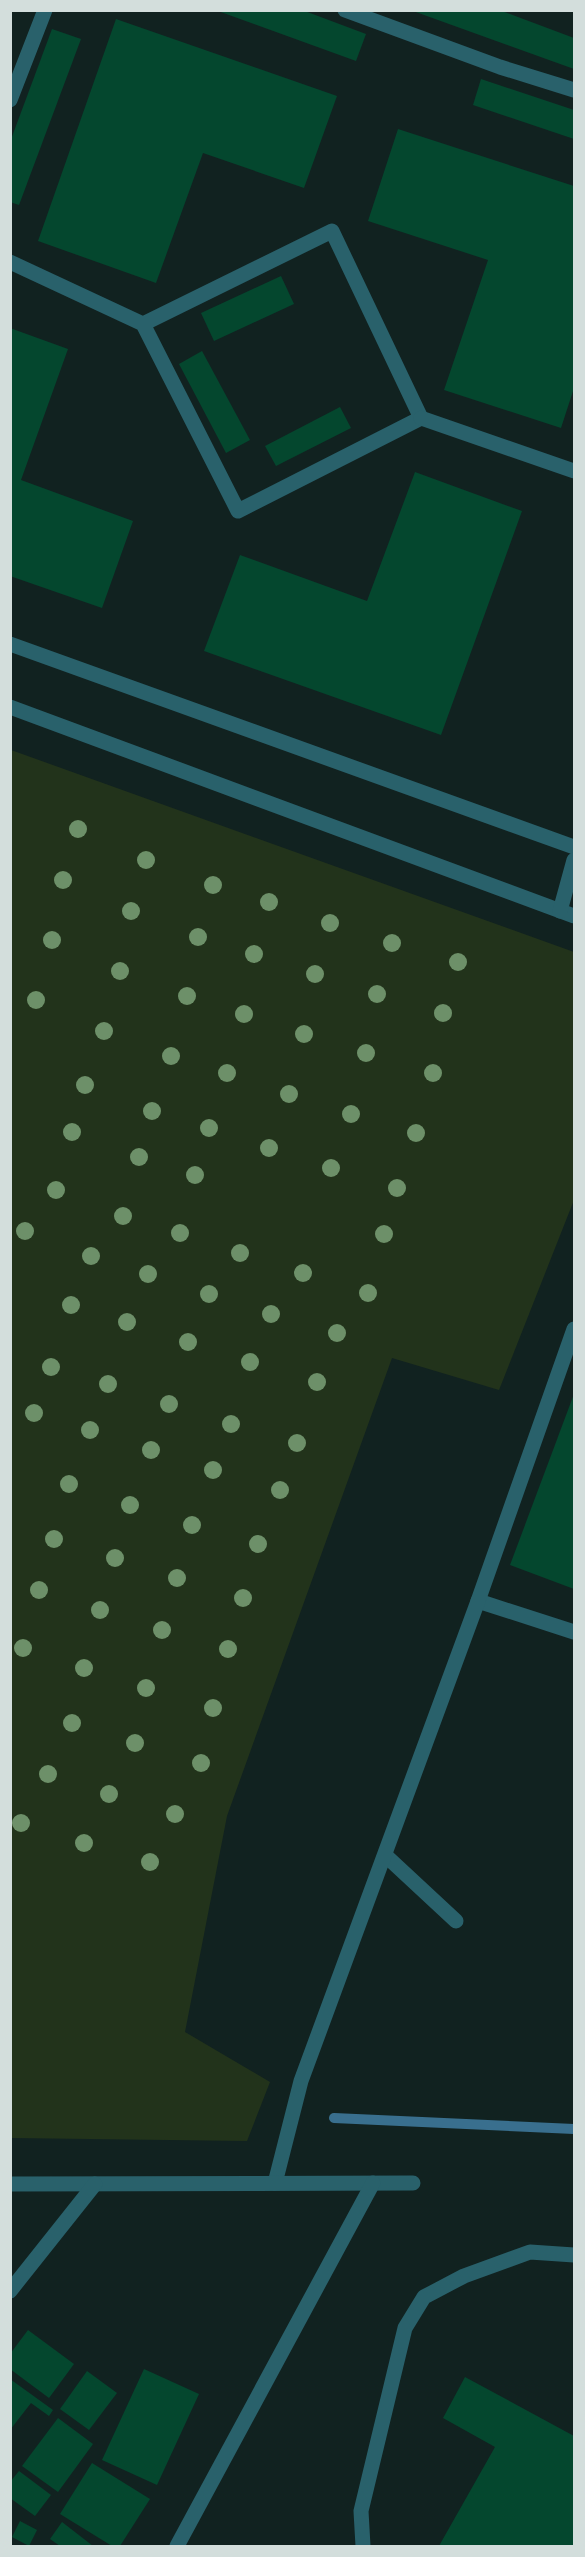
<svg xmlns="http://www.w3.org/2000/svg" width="585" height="2557" viewBox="0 0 585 2557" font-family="'Open Sans',sans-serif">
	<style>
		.green { fill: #22331b }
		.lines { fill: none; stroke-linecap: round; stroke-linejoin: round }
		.stream { stroke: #396f8e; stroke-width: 10 }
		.building { fill: #04472e }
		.minor { stroke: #29616b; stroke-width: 15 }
		.tree { fill: #6d9069 }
	</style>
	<rect width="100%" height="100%" fill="#112220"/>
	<polygon class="green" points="11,750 574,952 574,1200 499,1390 392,1358 227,1816 185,2032 270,2082 247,2141 11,2138"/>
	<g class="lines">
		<polyline class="stream" points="334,2118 574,2129"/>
	</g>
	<g class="building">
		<polygon points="302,10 366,34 356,61 218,11"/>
		<polygon points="499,10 574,38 574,69 413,11"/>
		<polygon points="116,19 337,96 304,188 203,153 156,283 38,241"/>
		<polygon points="52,29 81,39 19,205 10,202 10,142"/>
		<polygon points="481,79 574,110 574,139 473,105"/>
		<polygon points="398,129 574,186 574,388 561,428 444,390 488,260 368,221"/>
		<polygon points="281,276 294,304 214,341 201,313"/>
		<polygon points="10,328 68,349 21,480 133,521 102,608 10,576"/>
		<polygon points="202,351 250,440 226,453 179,364"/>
		<polygon points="340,407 351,428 276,466 265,446"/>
		<polygon points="415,472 522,511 441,735 204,651 240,555 367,601"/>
		<polygon points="574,1394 574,1589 510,1565"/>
		<polygon points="28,2330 74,2364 49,2398 10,2369 10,2354"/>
		<polygon points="144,2369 199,2394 157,2485 102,2460"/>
		<polygon points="87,2371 117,2393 89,2430 60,2409"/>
		<polygon points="465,2377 574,2436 574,2546 439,2546 495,2447 443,2418"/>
		<polygon points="10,2379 53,2410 49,2416 31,2403 10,2430"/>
		<polygon points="58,2418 93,2444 58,2492 22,2466"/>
		<polygon points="92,2463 150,2499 120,2546 112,2546 60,2514"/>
		<polygon points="19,2471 51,2495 35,2516 10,2498 10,2482"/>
		<polygon points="20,2521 37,2530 29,2546 12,2537"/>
		<polygon points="62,2522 93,2546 60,2546 50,2539"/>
	</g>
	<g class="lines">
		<g class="minor">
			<polyline points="345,10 500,67 574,90"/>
			<polyline points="10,100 45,10"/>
			<polyline points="10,262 143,324 238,511 421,418 332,231 143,324"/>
			<polyline points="421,418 574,471"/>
			<polyline points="10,644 574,847"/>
			<polyline points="10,707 574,916"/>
			<polyline points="560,911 574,860"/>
			<polyline points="478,1601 574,1632"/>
			<polyline points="385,1855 456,1921"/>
			<polyline points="275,2183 301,2081 478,1601 574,1329"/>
			<polyline points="10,2184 413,2183"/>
			<polyline points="10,2291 95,2184"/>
			<polyline points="177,2546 373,2183"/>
			<polyline points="363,2546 361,2511 405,2328 424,2297 464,2276 530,2252 574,2255"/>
		</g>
	</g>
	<g class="tree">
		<circle cx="78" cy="829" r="9"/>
		<circle cx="146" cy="860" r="9"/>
		<circle cx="63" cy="880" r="9"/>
		<circle cx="213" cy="885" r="9"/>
		<circle cx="269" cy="902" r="9"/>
		<circle cx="131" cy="911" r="9"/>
		<circle cx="330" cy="923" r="9"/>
		<circle cx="198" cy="937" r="9"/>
		<circle cx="52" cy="940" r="9"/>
		<circle cx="392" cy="943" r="9"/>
		<circle cx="254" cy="954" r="9"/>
		<circle cx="458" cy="962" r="9"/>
		<circle cx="120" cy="971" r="9"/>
		<circle cx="315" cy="974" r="9"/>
		<circle cx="377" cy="994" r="9"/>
		<circle cx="187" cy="996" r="9"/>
		<circle cx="36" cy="1000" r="9"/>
		<circle cx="443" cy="1013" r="9"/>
		<circle cx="244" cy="1014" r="9"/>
		<circle cx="104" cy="1031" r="9"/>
		<circle cx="304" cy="1034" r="9"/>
		<circle cx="366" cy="1053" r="9"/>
		<circle cx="171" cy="1056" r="9"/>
		<circle cx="227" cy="1073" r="9"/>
		<circle cx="433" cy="1073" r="9"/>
		<circle cx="85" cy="1085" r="9"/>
		<circle cx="289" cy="1094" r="9"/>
		<circle cx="152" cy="1111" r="9"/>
		<circle cx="351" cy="1114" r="9"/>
		<circle cx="209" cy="1128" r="9"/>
		<circle cx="72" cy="1132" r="9"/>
		<circle cx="416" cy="1133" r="9"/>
		<circle cx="269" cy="1148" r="9"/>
		<circle cx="139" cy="1157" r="9"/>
		<circle cx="331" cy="1168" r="9"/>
		<circle cx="195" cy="1175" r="9"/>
		<circle cx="397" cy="1188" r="9"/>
		<circle cx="56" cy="1190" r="9"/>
		<circle cx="123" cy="1216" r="9"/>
		<circle cx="25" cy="1231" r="9"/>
		<circle cx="180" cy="1233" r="9"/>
		<circle cx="384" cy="1234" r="9"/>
		<circle cx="240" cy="1253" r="9"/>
		<circle cx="91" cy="1256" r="9"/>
		<circle cx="303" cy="1273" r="9"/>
		<circle cx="148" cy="1274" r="9"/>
		<circle cx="368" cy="1293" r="9"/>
		<circle cx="209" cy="1294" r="9"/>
		<circle cx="71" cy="1305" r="9"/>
		<circle cx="271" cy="1314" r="9"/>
		<circle cx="127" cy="1322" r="9"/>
		<circle cx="337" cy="1333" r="9"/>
		<circle cx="188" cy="1342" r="9"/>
		<circle cx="250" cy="1362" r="9"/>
		<circle cx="51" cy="1367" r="9"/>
		<circle cx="317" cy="1382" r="9"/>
		<circle cx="108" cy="1384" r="9"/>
		<circle cx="169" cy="1404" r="9"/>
		<circle cx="34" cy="1413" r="9"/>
		<circle cx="231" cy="1424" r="9"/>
		<circle cx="90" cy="1430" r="9"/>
		<circle cx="297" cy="1443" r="9"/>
		<circle cx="151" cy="1450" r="9"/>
		<circle cx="213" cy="1470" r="9"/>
		<circle cx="69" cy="1484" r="9"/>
		<circle cx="280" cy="1490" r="9"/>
		<circle cx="130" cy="1505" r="9"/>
		<circle cx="192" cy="1525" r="9"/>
		<circle cx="54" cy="1539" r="9"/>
		<circle cx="258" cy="1544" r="9"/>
		<circle cx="115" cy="1558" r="9"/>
		<circle cx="177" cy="1578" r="9"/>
		<circle cx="39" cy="1590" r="9"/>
		<circle cx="243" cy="1598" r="9"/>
		<circle cx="100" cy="1610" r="9"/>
		<circle cx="162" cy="1630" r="9"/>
		<circle cx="23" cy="1648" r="9"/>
		<circle cx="228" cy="1649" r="9"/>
		<circle cx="84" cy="1668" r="9"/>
		<circle cx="146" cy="1688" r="9"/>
		<circle cx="213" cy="1708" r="9"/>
		<circle cx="72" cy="1723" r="9"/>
		<circle cx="135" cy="1743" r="9"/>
		<circle cx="201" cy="1763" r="9"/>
		<circle cx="48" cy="1774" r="9"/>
		<circle cx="109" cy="1794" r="9"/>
		<circle cx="175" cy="1814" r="9"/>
		<circle cx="21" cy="1823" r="9"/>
		<circle cx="84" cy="1843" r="9"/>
		<circle cx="150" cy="1862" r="9"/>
	</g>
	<rect width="585" height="2557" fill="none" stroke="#d3dedc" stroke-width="24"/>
</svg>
